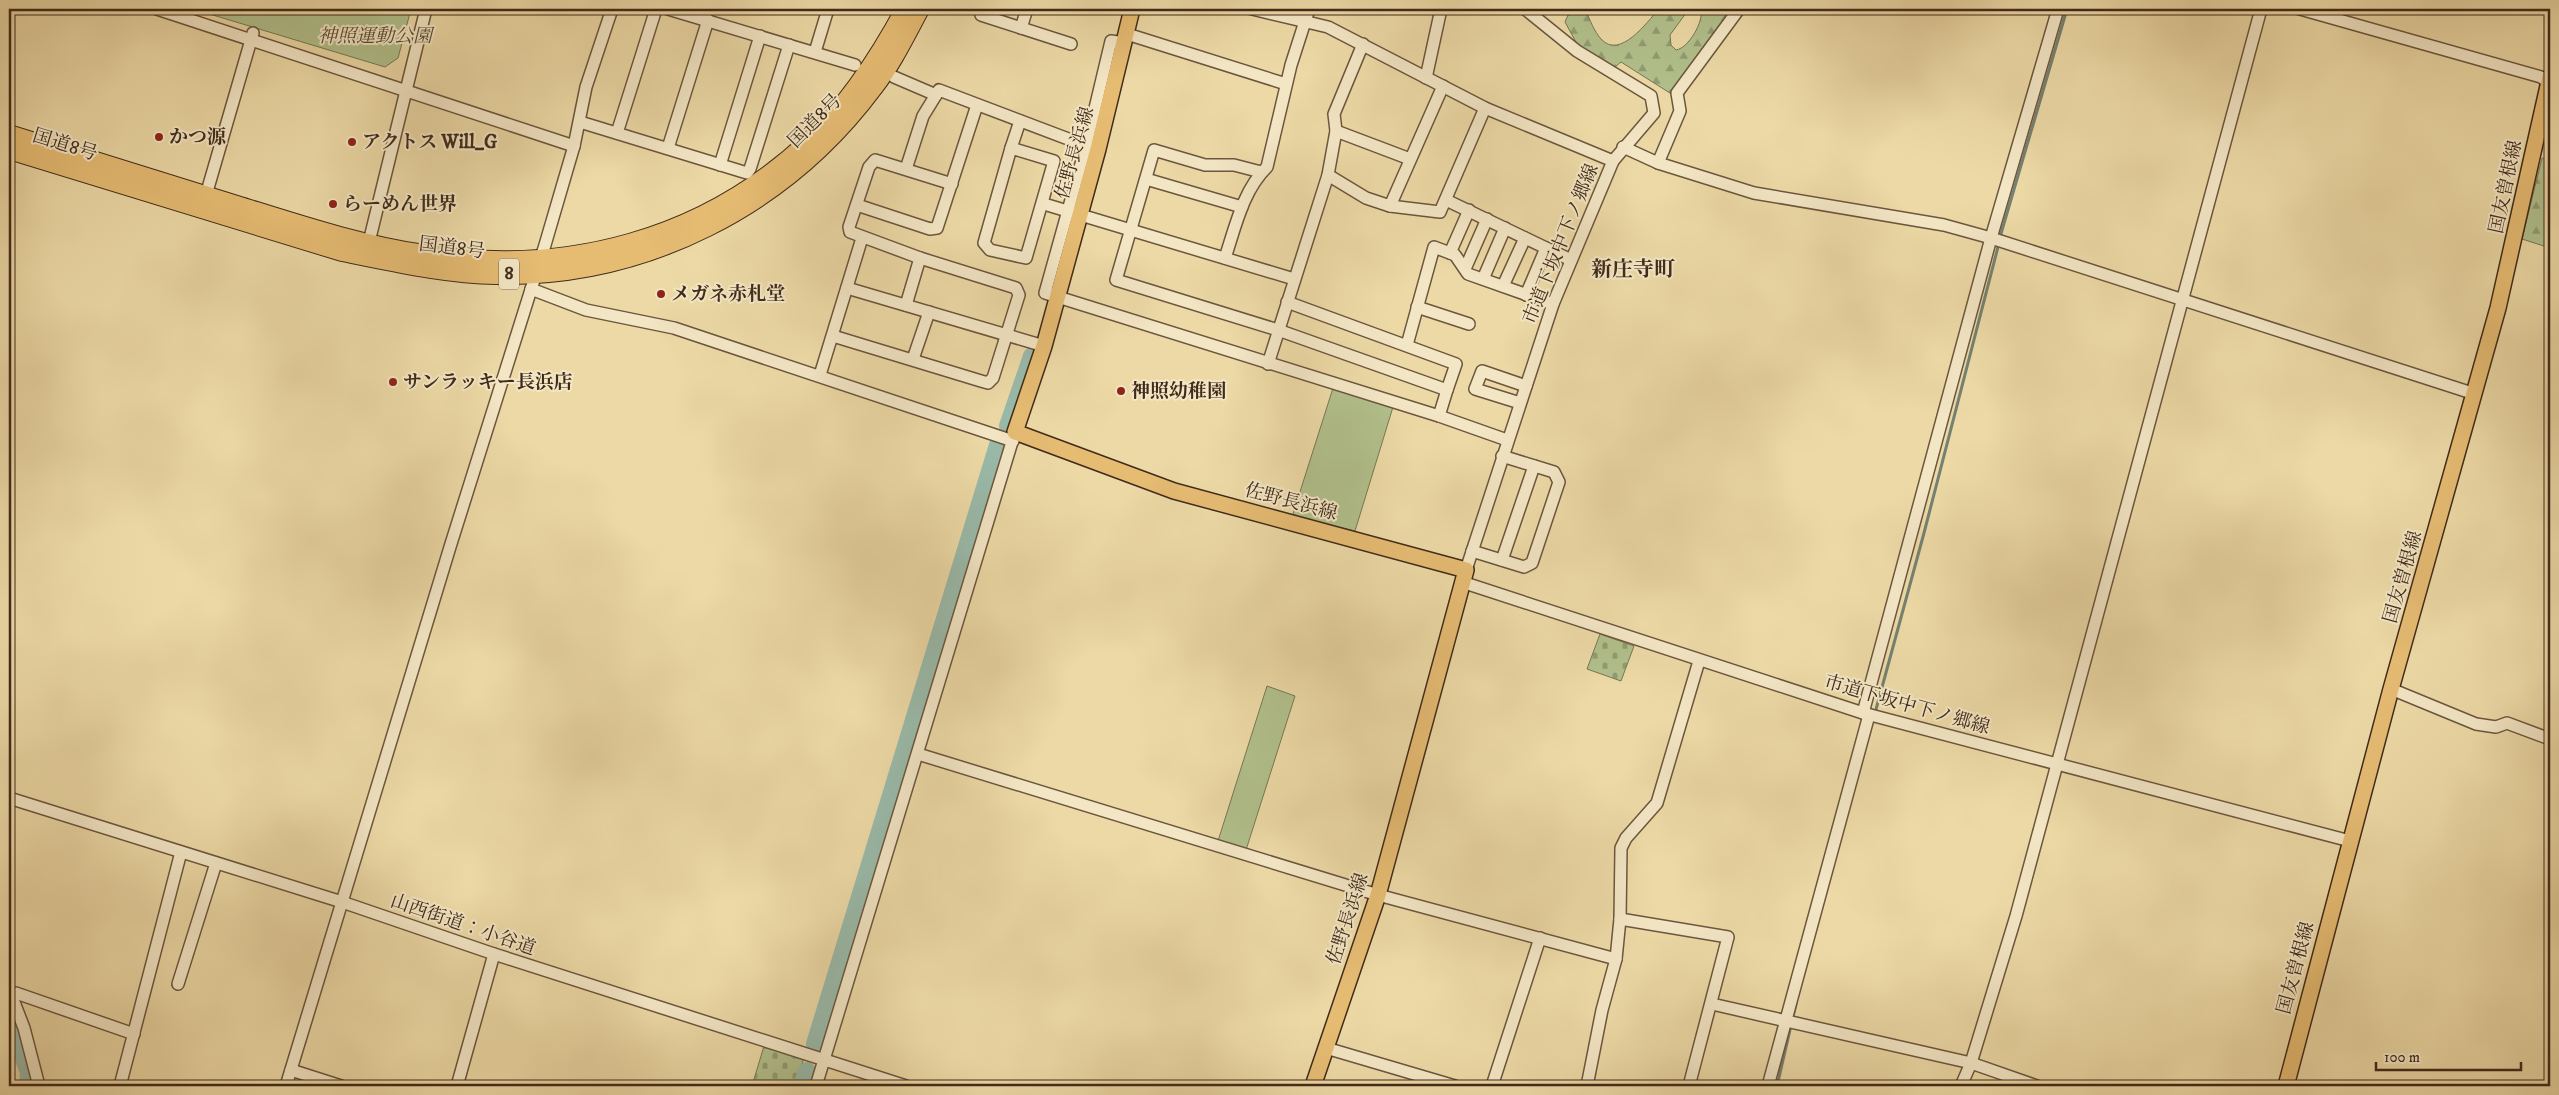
<svg xmlns="http://www.w3.org/2000/svg" width="2559" height="1095" viewBox="0 0 2559 1095" font-family="'IM FELL DW Pica','Noto Serif JP',serif">
	<style>
		.green { fill: #b1c08c; stroke: #787654 }
		.forest { fill: url(#forest-firs); stroke: #787654 }
		.cemetery { fill: url(#cemetery-stones); stroke: #787654 }
		.lines { fill: none; stroke-linecap: round; stroke-linejoin: round }
		.stream { stroke: #758171; stroke-width: 3 }
		.river { stroke: #99baaa; stroke-width: 18 }
		.minor-casing { stroke: #6b563e; stroke-width: 14 }
		.major-casing { stroke: #402b1b; stroke-width: 18 }
		.highway-casing { stroke: #402b1b; stroke-width: 20 }
		.minor { stroke: #f3e6c5; stroke-width: 11 }
		.major { stroke: #e6bc73; stroke-width: 15 }
		.highway { stroke: #e6bc73; stroke-width: 18 }
		.poi-dot { fill: #8f2418; stroke: #f3e6c5; stroke-width: 2 }
		.labels { text-anchor: middle; dominant-baseline: central; stroke-width: 4; stroke-linejoin: round; paint-order: stroke }
		.shield { fill: #f3e6c5; stroke: #76634e; stroke-width: 1 }
		.shield-label { font-size: 18px; font-weight: bold; fill: #402b1b }
		.park-label { font-size: 19px; font-style: italic; fill: #574932; stroke: #f3e6c5 }
		.street-label { font-size: 19px; fill: #402b1b; stroke: #f3e6c5 }
		.poi-label { font-size: 19px; font-weight: bold; fill: #402b1b; stroke: #f3e6c5; text-anchor: start }
		.quarter-label { font-size: 21px; font-weight: bold; fill: #402b1b; stroke: #f3e6c5 }
	</style>
	<defs>
		<pattern id="forest-firs" width="22" height="20" patternUnits="userSpaceOnUse" patternTransform="scale(1.25)"><rect width="22" height="20" fill="#b1c08c"/><path d="M5 1l3.5 6h-7zM16 11l3.5 6h-7z" fill="#919c72"/></pattern>
		<pattern id="cemetery-stones" width="16" height="16" patternUnits="userSpaceOnUse" patternTransform="scale(1.25)"><rect width="16" height="16" fill="#b1c08c"/><path d="M2 7V4a2 2 0 0 1 4 0v3zM10 15v-3a2 2 0 0 1 4 0v3z" fill="#919c72"/></pattern>
	</defs>
	<rect width="100%" height="100%" fill="#ecd9a6"/>
	<filter id="stains"><feTurbulence type="fractalNoise" baseFrequency=".004" numOctaves="4"/><feColorMatrix values="0 0 0 0 .2 0 0 0 0 .09 0 0 0 0 .02 0 0 0 .5 -.17"/></filter>
	<radialGradient id="worn" r=".72"><stop offset=".6" stop-color="#630" stop-opacity="0"/><stop offset="1" stop-color="#630" stop-opacity=".3"/></radialGradient>
	<g class="green">
		<polygon points="193,9 411,9 398,58 385,67"/>
		<polygon points="1333,388 1393,407 1355,531 1292,517"/>
		<polygon points="1267,686 1295,696 1246,850 1218,841"/>
	</g>
	<g class="forest">
		<path d="M1659 9H1689L1670 35 1671 45 1676 50C1689 48 1704 21 1701 9H1736L1673 95 1621 62 1614 68 1577 44 1565 22 1568 15 1586 11C1590 20 1594 31 1601 39 1620 60 1647 22 1659 9Z"/>
		<polygon points="2542,158 2550,159 2550,248 2522,239"/>
	</g>
	<g class="cemetery">
		<polygon points="1600,634 1634,646 1621,681 1587,669"/>
		<polygon points="764,1046 804,1058 795,1086 752,1086"/>
	</g>
	<g class="lines">
		<g class="stream">
			<polyline points="2000,237 2067,9"/>
			<polyline points="1875,713 1924,533 1999,243"/>
			<polyline points="1777,1086 1796,1004"/>
		</g>
		<g class="river">
			<polyline points="1008,426 1032,356"/>
			<polyline points="9,1015 29,1073 28,1086"/>
			<polyline points="815,1044 998,445"/>
			<polyline points="802,1086 807,1071"/>
		</g>
		<g class="minor-casing">
			<g id="minor">
				<polyline points="157,9 574,146"/>
				<polyline points="668,9 855,65"/>
				<polyline points="1252,9 1328,27 1485,108 1613,161 1553,304 1466,570"/>
				<polyline points="1525,9 1577,51 1651,96 1654,113 1613,161"/>
				<polyline points="2300,9 2541,77 2550,84"/>
				<polyline points="981,15 1071,44"/>
				<polyline points="1021,28 1027,9"/>
				<polyline points="1127,34 1286,84"/>
				<polyline points="1125,43 1111,41 1086,146 1045,293 1439,416 1507,440"/>
				<polyline points="815,52 828,9"/>
				<polyline points="894,77 936,95"/>
				<polyline points="1426,78 1441,9"/>
				<polyline points="580,122 747,173 750,169 789,45"/>
				<polyline points="1336,131 1410,159"/>
				<polyline points="617,133 656,9"/>
				<polyline points="1623,147 1658,163 1754,193 1944,225 1991,238 2475,394"/>
				<polyline points="668,148 708,20"/>
				<polygon points="1011,148 1054,161 1026,258 990,250 984,243"/>
				<polyline points="1011,148 1020,121"/>
				<polyline points="1658,163 1680,111 1677,93 1739,9"/>
				<polyline points="720,165 760,36"/>
				<polyline points="906,169 923,116 939,90 1092,148"/>
				<polyline points="1261,172 1234,165 1205,165 1154,150 1116,280 1278,330 1447,390 1439,416"/>
				<polyline points="1328,175 1366,198 1390,206 1440,212 1485,108"/>
				<polyline points="1146,179 1242,207"/>
				<polyline points="206,195 253,33"/>
				<polyline points="1446,200 1571,260"/>
				<polyline points="1044,204 1294,279"/>
				<polyline points="857,205 930,229 937,228 977,105"/>
				<polyline points="1390,206 1443,86"/>
				<polyline points="369,242 426,9"/>
				<polyline points="1450,253 1469,210"/>
				<path d="M1225 258C1235 228 1243 190 1267 167L1291 65 1309 9"/>
				<polyline points="1465,269 1487,219"/>
				<polyline points="1483,279 1505,228"/>
				<polyline points="1503,286 1525,238"/>
				<polyline points="847,288 1044,346"/>
				<polyline points="531,289 586,310 674,328 1013,441"/>
				<polyline points="1526,295 1546,248"/>
				<polyline points="1287,302 1456,364 1447,390"/>
				<polyline points="906,305 920,258"/>
				<polyline points="1417,307 1469,324"/>
				<polyline points="833,336 981,381 988,383 993,378 1019,295 1016,288 920,258 850,232 849,227 869,167 875,160 952,184"/>
				<polyline points="1407,345 1434,247 1455,255 1468,274 1553,304"/>
				<polyline points="913,359 929,312"/>
				<polyline points="1268,364 1328,175 1336,131 1334,114 1363,44"/>
				<polyline points="820,375 862,238"/>
				<polyline points="1520,403 1475,389 1482,371 1526,386"/>
				<polyline points="1472,551 1524,567 1532,563 1559,482 1554,472 1502,456"/>
				<polyline points="1502,560 1534,466"/>
				<polyline points="1462,582 1863,713 2350,841"/>
				<polyline points="2391,689 2476,724 2496,727 2507,723 2550,739"/>
				<polyline points="1863,713 1991,238 2058,9"/>
				<polyline points="918,754 1378,895 1616,959"/>
				<polyline points="9,798 342,902 494,954 906,1086"/>
				<polyline points="1620,919 1728,937 1689,1086"/>
				<polyline points="178,984 216,863"/>
				<polyline points="9,989 24,1028 39,1086"/>
				<polyline points="11,995 16,993 134,1034"/>
				<polyline points="1712,1004 1971,1063 2037,1086"/>
				<polyline points="1326,1048 1455,1086"/>
				<polyline points="291,1070 341,1086"/>
				<polyline points="120,1086 181,852"/>
				<polyline points="286,1086 450,547 545,245 574,146 586,87 612,9"/>
				<polyline points="457,1086 494,954"/>
				<polyline points="816,1086 1015,432"/>
				<polyline points="1492,1086 1540,938"/>
				<polyline points="1587,1086 1602,1010 1616,959 1620,919 1621,848 1626,838 1657,803 1699,661"/>
				<polyline points="1768,1086 1869,715"/>
				<polyline points="1961,1086 1971,1063 2016,916 2261,9"/>
			</g>
		</g>
		<g class="major-casing">
			<g id="major">
				<polyline points="1132,9 1098,149 1044,346 1015,432 1174,491 1466,570 1378,895 1313,1086"/>
				<polyline points="2286,1086 2391,689 2498,308 2550,77"/>
			</g>
		</g>
		<g class="highway-casing">
			<g id="highway">
				<path d="M9 134C85 157 161 181 237 205 298 224 361 245 424 254 566 276 704 240 810 140 849 104 880 55 905 9"/>
				<path d="M9 150 342 252C393 262 444 274 496 275 645 278 785 207 874 87 892 64 906 35 920 9"/>
			</g>
		</g>
		<use href="#minor" class="minor"/>
		<use href="#major" class="major"/>
		<use href="#highway" class="highway"/>
	</g>
	<g class="poi-dot">
		<circle cx="159" cy="137" r="5"/>
		<circle cx="352" cy="142" r="5"/>
		<circle cx="333" cy="204" r="5"/>
		<circle cx="661" cy="294" r="5"/>
		<circle cx="393" cy="382" r="5"/>
		<circle cx="1121" cy="391" r="5"/>
	</g>
	<g class="labels">
		<rect class="shield" x="499" y="258.5" width="20" height="31" rx="4"/>
		<g class="shield-label">
			<text x="509" y="274">8</text>
		</g>
		<g class="park-label">
			<text x="375" y="36">神照運動公園</text>
		</g>
		<g class="street-label">
			<text transform="translate(815 121) rotate(-45)">国道8号</text>
			<text transform="translate(65 145) rotate(17)">国道8号</text>
			<text transform="translate(1075 153) rotate(-74)">佐野長浜線</text>
			<text transform="translate(2506 187) rotate(-78)">国友曽根線</text>
			<text transform="translate(1561 244) rotate(-68)">市道下坂中下ノ郷線</text>
			<text transform="translate(452 248) rotate(7)">国道8号</text>
			<text transform="translate(1291 502) rotate(15)">佐野長浜線</text>
			<text transform="translate(2403 577) rotate(-74)">国友曽根線</text>
			<text transform="translate(1907 705) rotate(16)">市道下坂中下ノ郷線</text>
			<text transform="translate(1348 919) rotate(-72)">佐野長浜線</text>
			<text transform="translate(463 925) rotate(19)">山西街道：小谷道</text>
			<text transform="translate(2296 968) rotate(-75)">国友曽根線</text>
		</g>
		<g class="poi-label">
			<text x="169" y="137">かつ源</text>
			<text x="362" y="142">アクトス Will_G</text>
			<text x="343" y="204">らーめん世界</text>
			<text x="671" y="294">メガネ赤札堂</text>
			<text x="403" y="382">サンラッキー長浜店</text>
			<text x="1131" y="391">神照幼稚園</text>
		</g>
		<g class="quarter-label">
			<text x="1633" y="270">新庄寺町</text>
		</g>
	</g>
	<rect width="2559" height="1095" fill="none" stroke="#ecd9a6" stroke-width="30"/>
	<rect x="10" y="10" width="2539" height="1075" fill="none" stroke="#402b1b" stroke-width="2.5"/>
	<rect x="15" y="15" width="2529" height="1065" fill="none" stroke="#402b1b"/>
	<path d="M2376 1062v8h145v-8" fill="none" stroke="#402b1b" stroke-width="2.5"/>
	<text x="2384" y="1062" font-size="15" fill="#402b1b" stroke="#f3e6c5" stroke-width="4" paint-order="stroke">100 m</text>
	<rect width="100%" height="100%" filter="url(#stains)"/>
	<rect width="100%" height="100%" fill="url(#worn)"/>
</svg>
